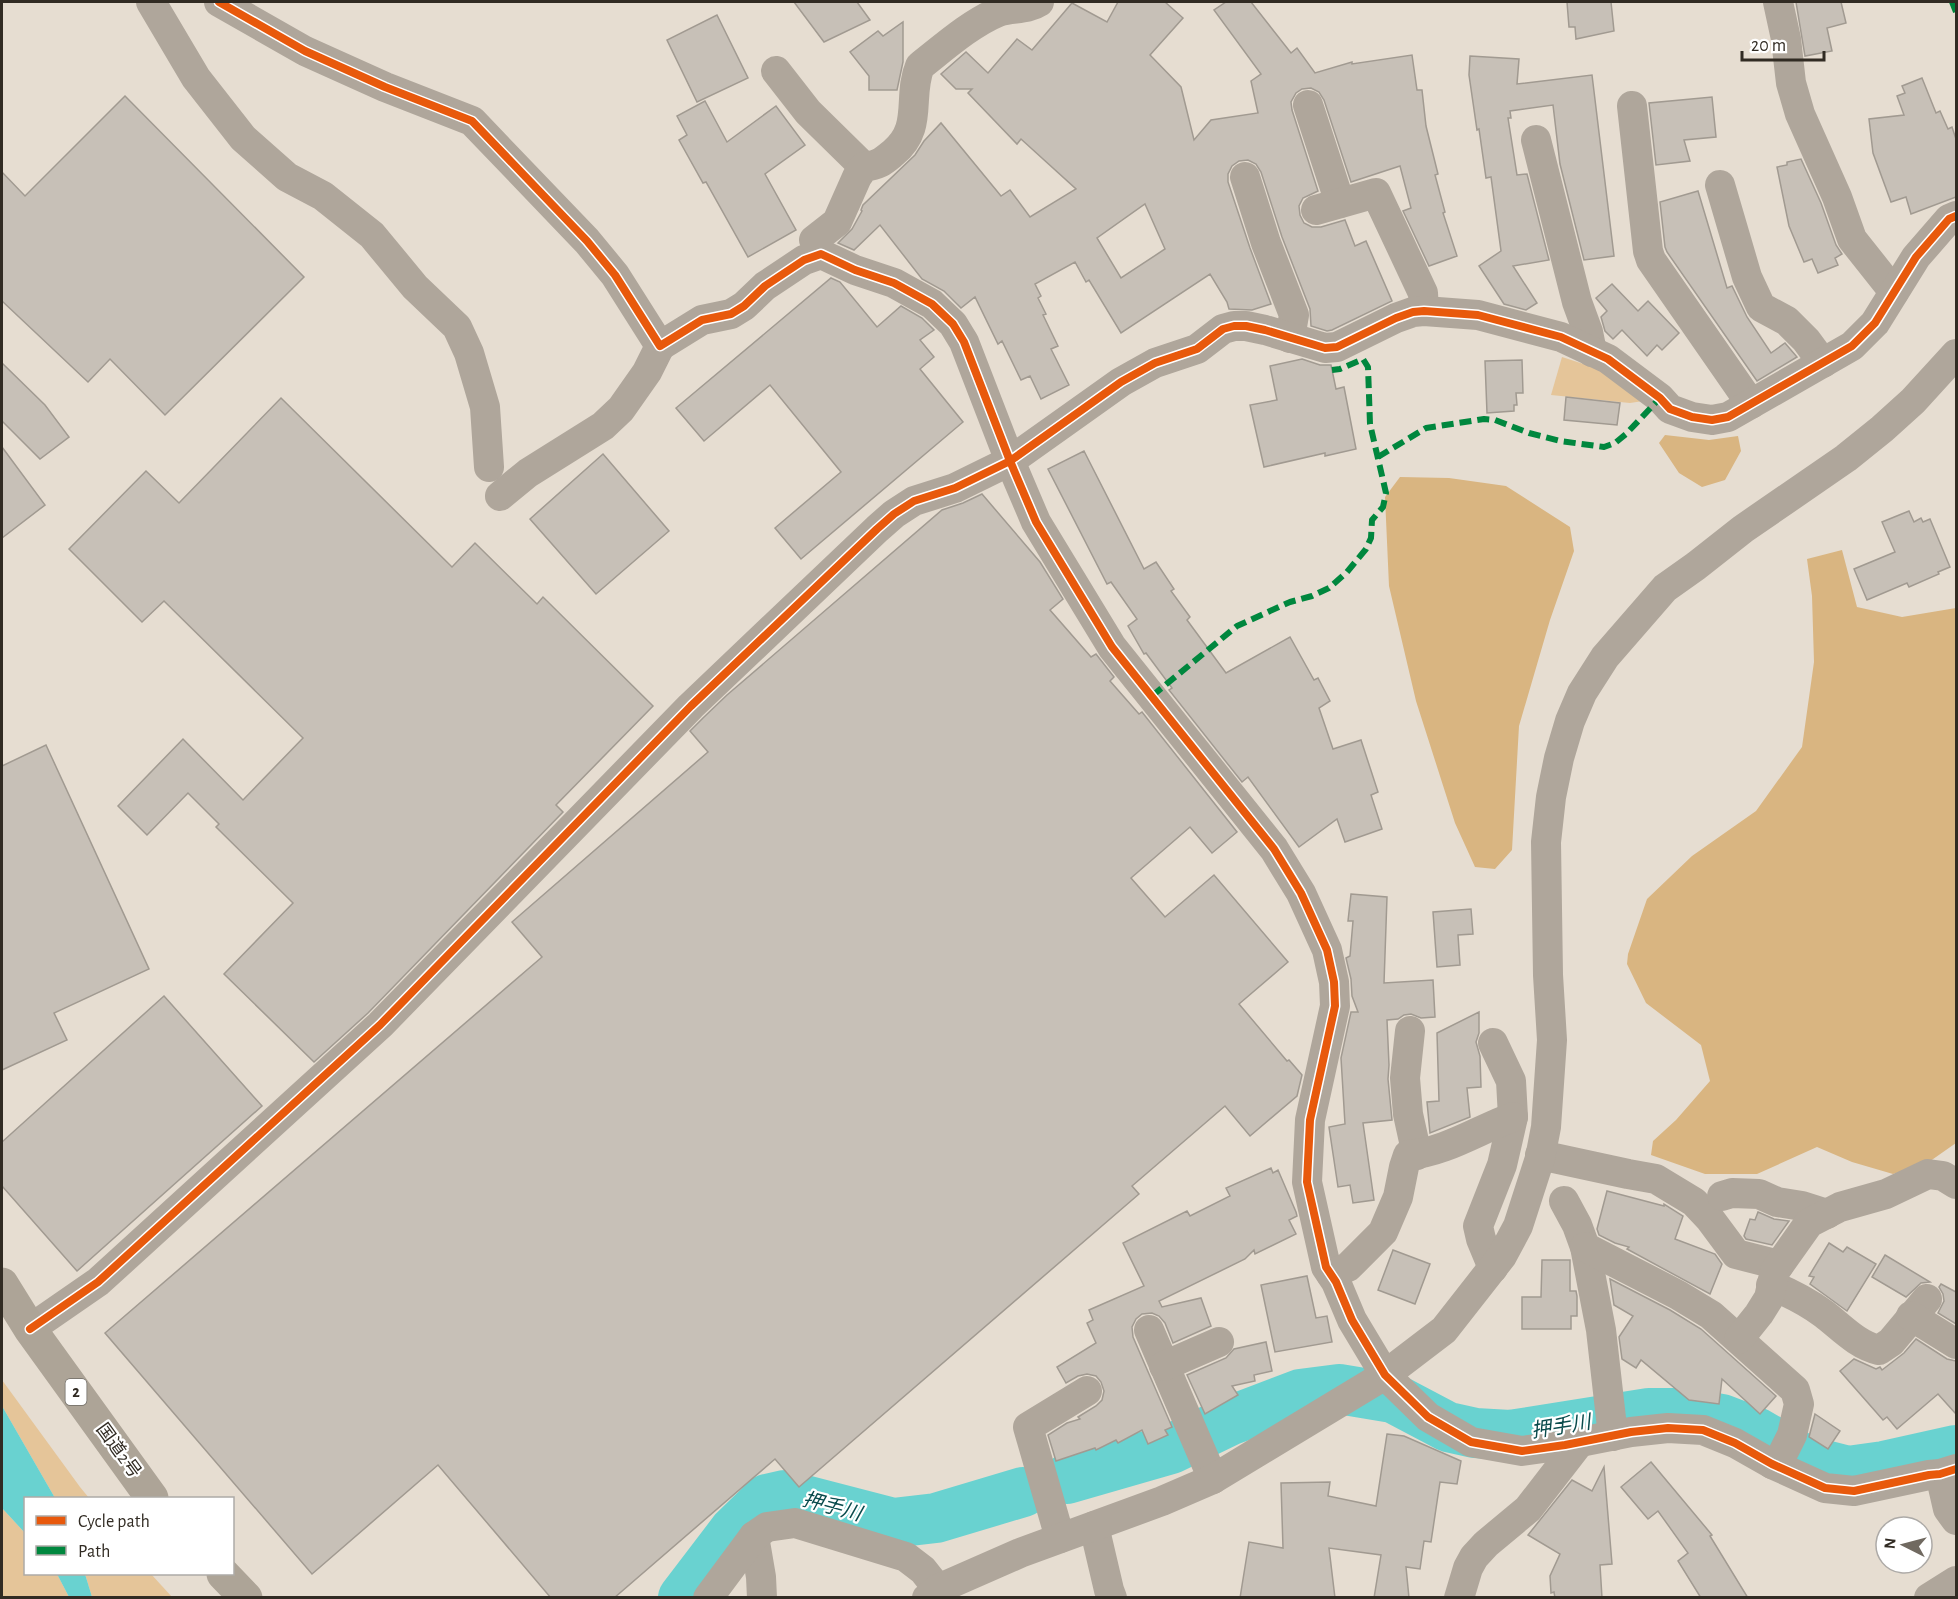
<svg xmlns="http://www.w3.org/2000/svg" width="1958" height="1599" viewBox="0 0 1958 1599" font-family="'Alegreya Sans','Noto Sans JP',sans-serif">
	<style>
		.green { fill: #e5c599 }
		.forest { fill: #d9b581 }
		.water { fill: #69d2d0 }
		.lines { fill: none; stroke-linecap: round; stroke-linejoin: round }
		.river { stroke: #69d2d0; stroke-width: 50 }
		.building { fill: #c7c0b7; stroke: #a19a91; stroke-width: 1.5; fill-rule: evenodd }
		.minor { stroke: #afa69b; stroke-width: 30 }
		.highway { stroke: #ada497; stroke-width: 33 }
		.quiet { stroke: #00873e; stroke-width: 6; stroke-dasharray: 12 6; stroke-linecap: butt }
		.cycleway-casing { stroke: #fff; stroke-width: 11 }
		.cycleway { stroke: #e8590c; stroke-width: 8 }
		.labels { text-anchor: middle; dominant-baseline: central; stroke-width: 4.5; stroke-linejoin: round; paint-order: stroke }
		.shield { fill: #fff; stroke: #6f6b65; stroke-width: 1.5 }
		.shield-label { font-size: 16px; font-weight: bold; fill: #312b23 }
		.street-label { font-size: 18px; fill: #312b23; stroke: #fff }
		.water-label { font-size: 20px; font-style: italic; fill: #094b4c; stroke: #fff }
	</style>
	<rect width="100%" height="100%" fill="#e6ddd1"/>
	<g class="green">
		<polygon points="1562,357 1608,372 1650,400 1630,403 1551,395"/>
		<polygon points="2,1380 80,1487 89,1498 55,1498 2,1406"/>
		<polygon points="2,1508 25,1533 26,1574 57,1574 69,1597 2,1597"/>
		<polygon points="85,1574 151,1574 172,1597 92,1597"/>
	</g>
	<g class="forest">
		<polygon points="1665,435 1709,440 1738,436 1741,451 1725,480 1702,487 1679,473 1659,443"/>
		<polygon points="1400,477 1449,478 1506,486 1570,527 1574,551 1550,620 1519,726 1512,850 1495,869 1475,867 1455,823 1416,701 1389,586 1385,497"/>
		<polygon points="1842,550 1857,607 1902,617 1956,608 1956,1143 1926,1164 1893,1174 1852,1162 1817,1147 1757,1174 1705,1174 1651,1155 1653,1141 1676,1120 1710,1081 1701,1045 1646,1003 1627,964 1628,954 1647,899 1692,856 1756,811 1802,747 1814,662 1812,596 1807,559"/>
	</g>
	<g class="water">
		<polygon points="2,1406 55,1498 26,1498 25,1533 2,1508"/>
		<polygon points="57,1574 85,1574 92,1597 69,1597"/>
	</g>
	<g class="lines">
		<g class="river">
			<polyline points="1067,1479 1171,1449 1229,1421 1300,1394 1339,1389 1393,1398 1448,1427 1475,1433 1510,1435 1649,1413 1689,1413 1722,1419 1756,1432 1805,1460 1848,1471 1884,1466 1956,1450"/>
			<polyline points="683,1598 734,1531 767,1499 785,1495 893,1523 936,1518 1023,1492"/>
		</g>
	</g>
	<g class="building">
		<polygon points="794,2 857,2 870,20 824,42"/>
		<path d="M1118 2H1165L1183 18 1150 55 1181 87 1194 140 1211 120 1258 113 1251 81 1261 74 1214 10 1226 2H1251L1291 53 1297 48 1315 73 1352 62V64L1412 55 1417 90H1422L1426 126 1438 174 1435 175 1445 212 1443 213 1457 256 1429 266 1403 211 1411 208 1400 166 1351 182 1324 100 1319 92 1311 88 1302 89 1296 93 1291 102 1292 110 1318 191 1303 198 1299 206 1300 215 1304 223 1312 227H1321L1345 220 1355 246 1366 241 1392 301 1332 330 1327 331 1311 326 1310 309 1282 237 1261 172 1256 164 1248 160 1239 161 1232 166 1228 174V182L1250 248 1271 304 1252 310 1229 309 1227 302 1210 274 1121 333 1089 280 1086 282 1075 262 1035 284 1041 296 1038 298 1046 314 1043 315 1058 346 1051 349 1069 385 1041 399 1030 376 1021 380 1002 341 998 344 975 297 961 308 944 291 922 279 880 225 854 250 838 243 852 229 862 211 861 210 863 205 915 155 924 141 941 123 1001 196 1010 190 1030 217 1076 189 1021 139 1017 144 968 93 972 89H956L941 74 966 52 988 73 1017 39 1032 50 1072 3 1107 22ZM1145 204 1165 249 1121 278 1097 238Z"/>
		<polygon points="1567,2 1611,2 1614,31 1576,39 1575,27 1569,27"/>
		<polygon points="1796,2 1841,2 1846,23 1827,28 1832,51 1805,56"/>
		<polygon points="717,15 748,78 697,102 667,40"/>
		<polygon points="903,22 903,62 897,90 869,90 869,76 850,52 878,31 883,36"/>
		<polygon points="1470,56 1519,59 1517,84 1592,75 1614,256 1584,260 1560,164 1553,105 1510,111 1511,118 1508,118 1517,175 1527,174 1549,260 1513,266 1537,303 1526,310 1504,304 1479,266 1501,251 1491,177 1486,178 1479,129 1477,130 1469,75"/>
		<polygon points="1922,78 1936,113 1940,111 1948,129 1952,127 1956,139 1956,197 1911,214 1906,197 1891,202 1873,153 1869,119 1904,115 1897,96 1905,93 1902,86"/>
		<polygon points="125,96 304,277 165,415 110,359 88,382 2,301 2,172 25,196"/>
		<polygon points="1712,97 1716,137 1684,140 1690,161 1656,165 1649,103"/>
		<polygon points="705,101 727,142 776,106 805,145 765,174 796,230 748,257 706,182 703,183 679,140 687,135 677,116"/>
		<polygon points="1801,159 1821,203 1836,245 1842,254 1835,258 1838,265 1818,273 1812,259 1804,262 1789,226 1777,167 1787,165 1787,162"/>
		<polygon points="1698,191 1727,288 1732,286 1747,317 1771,353 1785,343 1797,357 1757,381 1667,252 1665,247 1660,202"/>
		<polygon points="831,278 840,282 877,327 901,306 922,318 934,330 920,340 934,357 920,369 963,422 801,559 775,528 841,472 770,385 704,441 676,408"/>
		<polygon points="1612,284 1638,311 1648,301 1679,333 1662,350 1657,345 1647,356 1622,330 1613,339 1605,331 1601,317 1607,311 1596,298"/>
		<polygon points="1302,359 1320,365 1331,365 1336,389 1344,387 1356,449 1325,456 1325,453 1264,467 1250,405 1277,400 1270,366"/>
		<polygon points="1522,360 1523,393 1516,393 1517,405 1514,405 1514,411 1487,413 1485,361"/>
		<polygon points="2,363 45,405 69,437 40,459 2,421"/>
		<polygon points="1566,397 1620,403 1617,425 1564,420"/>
		<polygon points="281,398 452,567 475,543 537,604 543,597 653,706 556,805 563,812 368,1013 314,1062 224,974 293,903 216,827 219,824 188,793 147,835 118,806 183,739 243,800 303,738 164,601 142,622 69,549 146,471 179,503"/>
		<polygon points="2,447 45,505 2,538"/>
		<polygon points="1084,451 1144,569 1156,562 1174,589 1171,591 1190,617 1187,620 1226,673 1290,637 1314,680 1318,678 1330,701 1319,708 1333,749 1361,740 1378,792 1371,795 1382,829 1345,842 1337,819 1299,847 1248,777 1242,782 1169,690 1172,688 1146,653 1144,654 1128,626 1137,619 1111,582 1107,584 1048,469"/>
		<polygon points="603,454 669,531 596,594 530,519"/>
		<polygon points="982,494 1040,562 1063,599 1050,610 1091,657 1096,654 1114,677 1110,681 1139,714 1142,712 1237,832 1212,853 1190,827 1131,878 1165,917 1214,875 1288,962 1239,1004 1287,1061 1289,1060 1302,1075 1297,1096 1250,1136 1225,1106 1132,1186 1139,1194 799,1487 775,1459 614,1598 551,1598 438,1465 312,1574 105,1333 542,957 512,922 708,752 690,731 703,718 727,695 942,510 963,503"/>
		<polygon points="1909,511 1914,522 1921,518 1923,522 1930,519 1950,567 1938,572 1939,574 1909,587 1907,583 1867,600 1854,569 1895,552 1882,522"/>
		<polygon points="46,745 149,969 54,1013 67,1040 2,1070 2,766"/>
		<polygon points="1351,894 1387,897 1384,983 1433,980 1435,1017 1421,1018 1411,1014 1404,1015 1398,1019 1387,1020 1389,1065 1388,1079 1392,1120 1363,1123 1374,1200 1353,1203 1350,1185 1338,1187 1329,1127 1345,1124 1341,1058 1351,1012 1358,1012 1352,996 1351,979 1346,958 1350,956 1353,921 1348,921"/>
		<polygon points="1471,909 1473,934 1458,935 1460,965 1437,967 1433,912"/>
		<polygon points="164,996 262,1106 77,1271 2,1186 2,1142"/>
		<polygon points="1479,1012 1479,1033 1476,1042 1480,1056 1481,1087 1467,1088 1470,1117 1430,1133 1427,1102 1439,1101 1437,1033"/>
		<polygon points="1271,1168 1273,1173 1278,1170 1296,1212 1297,1216 1289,1220 1296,1234 1255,1254 1254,1250 1245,1259 1159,1301 1162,1307 1201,1298 1211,1326 1173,1343 1165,1323 1159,1316 1152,1313 1142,1314 1136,1319 1132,1327 1133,1337 1172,1427 1165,1430 1168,1435 1148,1444 1142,1430 1118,1443 1116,1440 1096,1450 1095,1448 1056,1461 1048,1435 1067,1423 1080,1419 1078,1417 1096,1406 1102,1400 1104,1391 1101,1382 1096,1376 1087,1374 1078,1376 1066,1383 1057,1367 1096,1343 1087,1323 1093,1320 1089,1310 1144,1286 1123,1243 1187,1211 1190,1216 1230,1196 1226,1188"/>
		<polygon points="1607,1191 1664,1206 1664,1204 1683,1216 1675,1239 1715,1254 1722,1264 1710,1294 1627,1249 1629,1247 1615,1243 1599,1235 1597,1229"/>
		<polygon points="1758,1212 1774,1219 1789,1221 1772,1245 1746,1239 1744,1236 1750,1219 1755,1220"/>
		<polygon points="1829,1243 1843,1252 1847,1247 1876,1264 1847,1311 1810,1284 1814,1277 1809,1276"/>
		<polygon points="1393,1250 1430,1264 1415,1304 1378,1290"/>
		<polygon points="1885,1255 1930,1282 1921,1283 1906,1297 1872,1277"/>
		<polygon points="1542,1260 1570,1260 1570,1291 1576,1291 1577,1296 1577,1316 1571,1316 1571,1329 1522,1329 1522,1297 1541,1297"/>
		<polygon points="1307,1276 1316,1318 1327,1316 1332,1342 1275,1352 1261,1285"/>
		<polygon points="1610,1279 1670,1310 1701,1329 1776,1396 1760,1414 1722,1379 1719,1404 1689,1400 1641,1360 1636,1368 1622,1359 1619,1337 1633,1316 1614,1305"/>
		<polygon points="1941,1284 1956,1292 1956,1324 1938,1313 1944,1301 1943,1294 1939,1287"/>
		<polygon points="1916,1339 1947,1359 1956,1361 1956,1414 1938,1394 1897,1429 1887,1417 1883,1420 1840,1371 1854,1359 1876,1369 1880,1367 1882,1370 1904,1353"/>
		<polygon points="1266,1342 1272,1371 1254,1375 1255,1381 1232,1386 1238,1395 1205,1414 1187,1375 1226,1358 1234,1349"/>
		<polygon points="1815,1414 1840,1431 1828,1449 1809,1437"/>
		<polygon points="1387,1434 1404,1436 1461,1461 1457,1484 1440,1482 1431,1542 1424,1541 1420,1569 1406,1567 1409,1598 1374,1598 1381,1555 1329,1548 1335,1598 1240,1598 1249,1542 1283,1548 1281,1483 1330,1482 1328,1496 1376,1506"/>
		<polygon points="1651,1462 1712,1535 1710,1536 1748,1598 1701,1598 1678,1561 1688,1553 1658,1511 1648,1519 1621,1487"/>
		<polygon points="1604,1467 1612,1564 1600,1565 1602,1598 1555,1598 1554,1592 1551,1593 1550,1576 1560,1554 1528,1535 1572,1480 1592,1491"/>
	</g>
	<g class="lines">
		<g class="minor">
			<polyline points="151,2 196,78 243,138 287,177 323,196 372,235 415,287 457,327 469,353 485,407 489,467"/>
			<polyline points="219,2 305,51 385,87 472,121 587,241 615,275 660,346 702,320 731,314 744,306 765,286 804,260 821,254 855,270 894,283 932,304 953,324 964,342 1010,461 1036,522 1112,647 1274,849 1301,893 1327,950 1334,982 1335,1006 1310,1120 1307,1182 1326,1267 1336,1282 1352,1320 1385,1375 1428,1417 1471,1442 1522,1451 1565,1445 1631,1432 1668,1428 1703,1430 1735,1443 1772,1464 1825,1488 1854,1491 1929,1475 1940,1474 1956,1469"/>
			<polyline points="1778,2 1786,39 1791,83 1800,114 1837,197 1852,239 1894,292"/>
			<polyline points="776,71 808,112 864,167"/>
			<polyline points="1308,105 1340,203"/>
			<polyline points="1632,106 1648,251 1651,260 1751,404"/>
			<polyline points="1536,140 1577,302 1588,332 1592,352"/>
			<polyline points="1245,177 1266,243 1294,315 1290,338"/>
			<polyline points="1720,185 1747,277 1761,307 1787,321 1806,340 1823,363"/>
			<polyline points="1316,210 1376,193 1423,293 1424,311"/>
			<path d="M821 254 814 240 837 222 857 177 864 167C879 165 882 162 893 153 924 128 907 97 920 66 943 48 971 23 998 12 1011 7 1027 10 1039 2"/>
			<polyline points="500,496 528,473 603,426 621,409 647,372 660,346"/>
			<polyline points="1410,1031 1405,1078 1408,1114 1417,1155"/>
			<polyline points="1493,1043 1511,1081 1513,1117 1502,1165 1478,1226 1481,1239 1493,1268"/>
			<polyline points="1540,1155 1628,1174 1656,1179 1694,1202 1710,1219 1736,1254 1779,1265"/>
			<polyline points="1722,1196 1732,1193 1759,1194 1777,1202 1802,1206 1827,1214"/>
			<polyline points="1564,1201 1577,1225 1585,1247 1601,1330 1613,1436"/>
			<polyline points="1585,1247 1678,1295 1711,1315 1795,1390 1799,1404 1792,1435 1781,1457 1772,1464"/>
			<path d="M1331 1274 1348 1267 1383 1232 1398 1197 1404 1167 1408 1155C1443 1153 1480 1129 1513 1117"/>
			<path d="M1771 1285C1790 1293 1808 1302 1824 1314 1841 1327 1857 1345 1879 1350L1891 1342 1927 1299"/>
			<polyline points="1911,1316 1956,1344"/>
			<polyline points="30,1329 98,1282 380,1025 691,706 877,529 894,514 914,501 955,488 1010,461 1121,382 1155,363 1197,349 1223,329 1234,326 1246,326 1265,330 1325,348 1337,347 1396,318 1413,312 1424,311 1478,315 1561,337 1608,359 1660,398 1670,409 1692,417 1712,420 1728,417 1852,346 1875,323 1916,257 1949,219 1956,216"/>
			<polyline points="1149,1330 1213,1479"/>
			<polyline points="1739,1339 1759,1314 1769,1298 1775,1271 1809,1223 1840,1207 1886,1194 1928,1174 1943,1176 1956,1184"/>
			<polyline points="1164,1366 1219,1342"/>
			<polyline points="1940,1474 1948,1509 1956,1520"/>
			<polyline points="1094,1526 1109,1590 1112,1598"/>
			<polyline points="754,1536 761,1577 762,1598"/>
			<polyline points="1060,1538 1028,1427 1087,1391"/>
			<polyline points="708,1598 754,1536 767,1527 795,1523 906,1557 923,1570 938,1589"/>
			<polyline points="927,1598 938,1589 1020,1553 1162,1501 1213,1479 1385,1375 1444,1330 1502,1256 1518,1226 1540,1158 1546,1127 1552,1040 1548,975 1546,842 1551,797 1559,758 1570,721 1582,693 1605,657 1665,588 1696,566 1743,529 1846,458 1882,429 1913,401 1956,354"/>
			<polyline points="1459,1598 1468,1568 1474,1557 1486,1544 1528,1509 1579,1443"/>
			<polyline points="1929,1598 1956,1581"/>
		</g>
		<g class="highway">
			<polyline points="2,1284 30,1329 152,1498"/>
			<polyline points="223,1574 246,1598"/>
		</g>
		<g class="quiet">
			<polyline points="1952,2 1956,12"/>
			<polyline points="1378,457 1426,428 1484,419 1495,420 1529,433 1560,441 1604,447 1615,443 1626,434 1660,398"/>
			<polyline points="1152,696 1237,626 1290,602 1312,596 1329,588 1347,572 1366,549 1371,538 1372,520 1383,507 1386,493 1370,424 1368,367 1363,359 1340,369 1332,370"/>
		</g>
		<g class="cycleway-casing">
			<g id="cycleway">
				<polyline points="219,2 305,51 385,87 472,121 587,241 615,275 660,346 702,320 731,314 744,306 765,286 804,260 821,254 855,270 894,283 932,304 953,324 964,342 1010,461 1036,522 1112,647 1274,849 1301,893 1327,950 1334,982 1335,1006 1310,1120 1307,1182 1326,1267 1336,1282 1352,1320 1385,1375 1428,1417 1471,1442 1522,1451 1565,1445 1631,1432 1668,1428 1703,1430 1735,1443 1772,1464 1825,1488 1854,1491 1929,1475 1940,1474 1956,1469"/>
				<polyline points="30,1329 98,1282 380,1025 691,706 877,529 894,514 914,501 955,488 1010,461 1121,382 1155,363 1197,349 1223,329 1234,326 1246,326 1265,330 1325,348 1337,347 1396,318 1413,312 1424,311 1478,315 1561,337 1608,359 1660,398 1670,409 1692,417 1712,420 1728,417 1852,346 1875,323 1916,257 1949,219 1956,216"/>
			</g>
		</g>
		<use href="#cycleway" class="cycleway"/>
	</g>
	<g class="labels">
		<rect class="shield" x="65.5" y="1379" width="21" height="26" rx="4.5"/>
		<g class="shield-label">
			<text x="76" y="1392">2</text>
		</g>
		<g class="street-label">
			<text transform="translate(118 1451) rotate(54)">国道2号</text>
		</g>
		<g class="water-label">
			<text transform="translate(1561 1427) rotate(-9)">押手川</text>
			<text transform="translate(832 1507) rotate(15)">押手川</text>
		</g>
	</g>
	<rect width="1958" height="1599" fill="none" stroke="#312b23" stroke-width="6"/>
	<rect x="24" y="1497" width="210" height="78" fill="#ffffff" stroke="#adaaa7" stroke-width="1.5"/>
	<rect x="36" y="1516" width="30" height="9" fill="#e8590c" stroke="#adaaa7" stroke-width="1.5"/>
	<text x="78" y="1527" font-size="18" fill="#312b23">Cycle path</text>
	<rect x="36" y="1546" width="30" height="9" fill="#00873e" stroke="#adaaa7" stroke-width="1.5"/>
	<text x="78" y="1557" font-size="18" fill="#312b23">Path</text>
	<g transform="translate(1904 1545) rotate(276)"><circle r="28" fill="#ffffff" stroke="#adaaa7" stroke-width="1.5"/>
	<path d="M0-4.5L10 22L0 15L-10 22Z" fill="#706960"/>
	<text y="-9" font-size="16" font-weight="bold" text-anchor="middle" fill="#312b23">N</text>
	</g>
	<path d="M1742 51v9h82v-9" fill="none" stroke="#312b23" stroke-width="3"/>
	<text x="1751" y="51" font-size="18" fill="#312b23" stroke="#ffffff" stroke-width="4.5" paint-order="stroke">20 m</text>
</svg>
